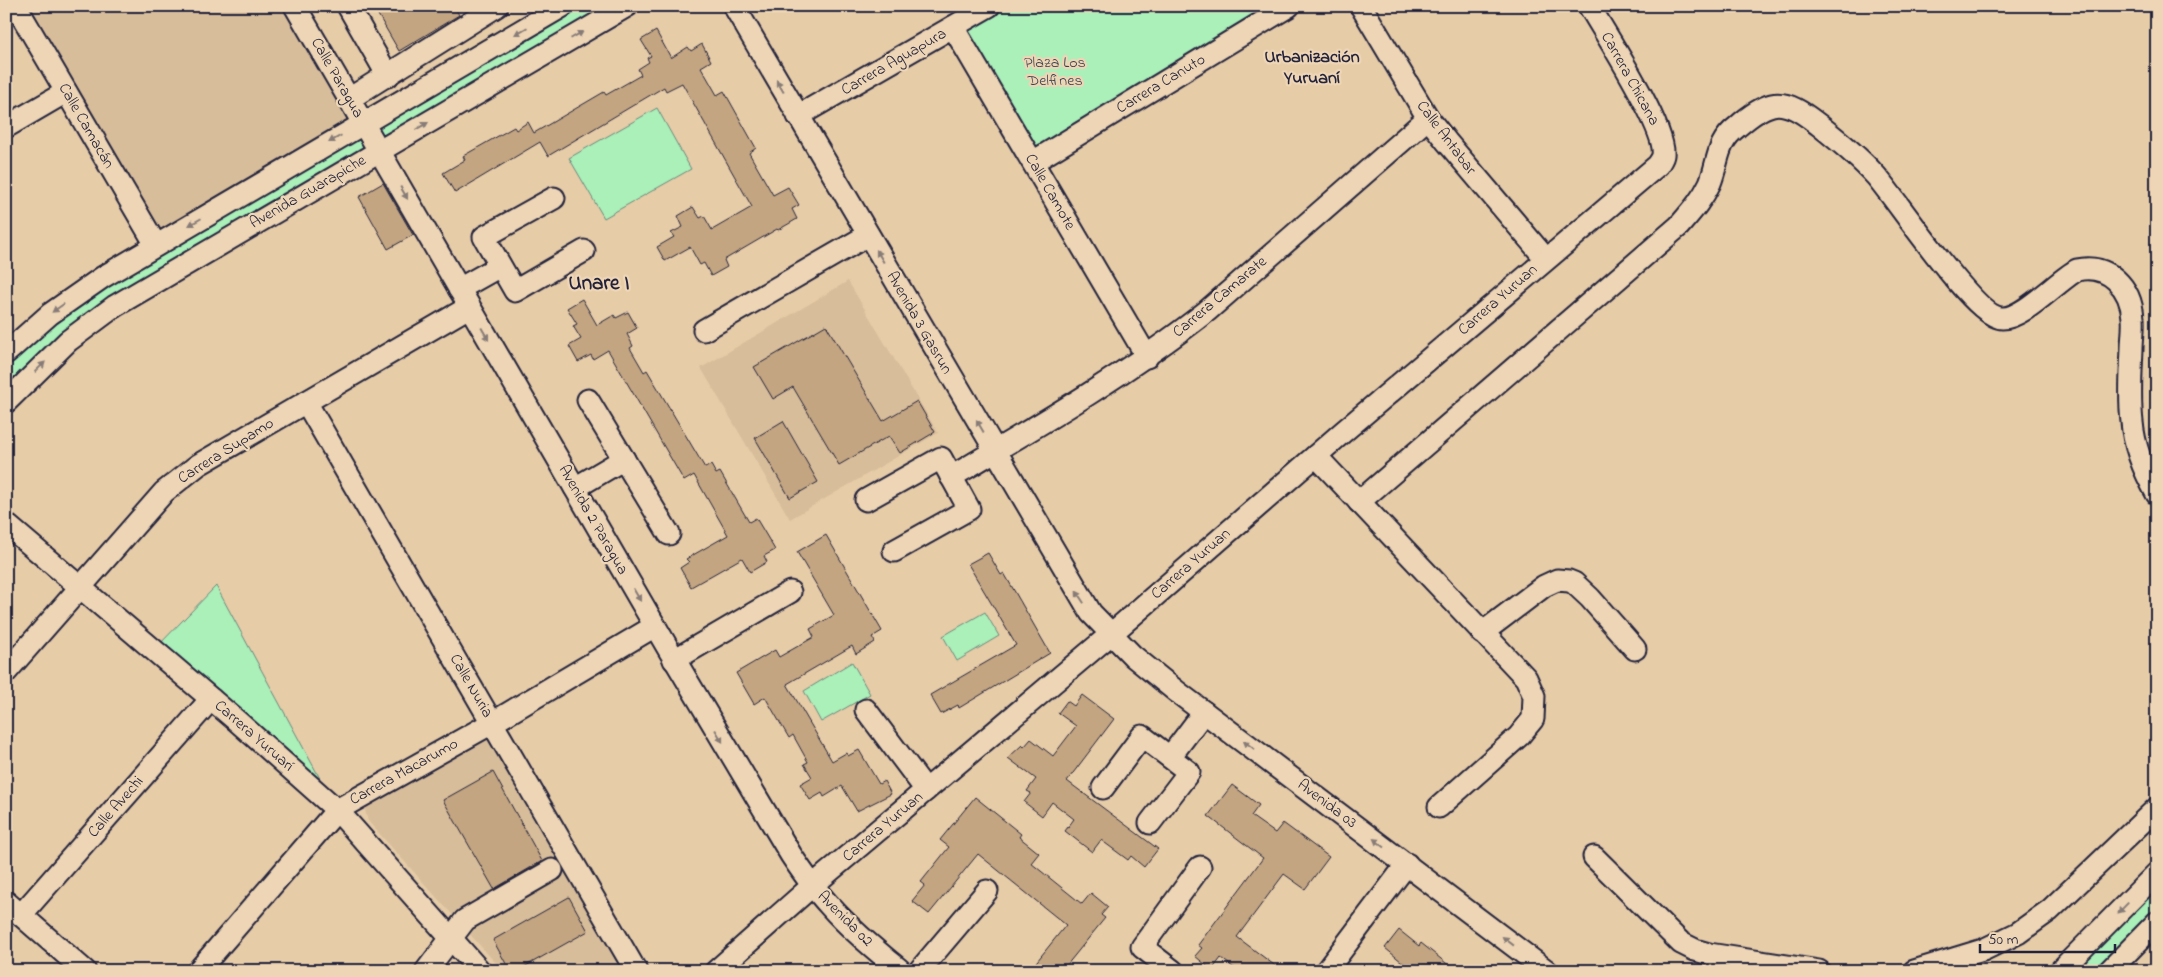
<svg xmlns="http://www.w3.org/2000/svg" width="2163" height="977" viewBox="0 0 2163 977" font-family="'Indie Flower',sans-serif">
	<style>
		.built { fill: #d8bd9a }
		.green { fill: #abefb9; stroke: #66887a }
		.building { fill: #c3a581; stroke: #22223b }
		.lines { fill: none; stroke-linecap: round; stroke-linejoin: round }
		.minor-casing { stroke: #22223b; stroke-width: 25 }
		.minor { stroke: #edd5b5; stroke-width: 21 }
		.oneway { fill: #887c78 }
		.labels { text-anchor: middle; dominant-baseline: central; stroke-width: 4.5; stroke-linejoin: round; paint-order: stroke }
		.street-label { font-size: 16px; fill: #22223b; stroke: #edd5b5 }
		.park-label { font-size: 16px; fill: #37414e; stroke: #edd5b5 }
		.neighbourhood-label { font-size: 18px; font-weight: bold; fill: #22223b; stroke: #edd5b5 }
		.district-label { font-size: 21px; font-weight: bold; fill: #22223b; stroke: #edd5b5 }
	</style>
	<rect width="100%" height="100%" fill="#e7cca8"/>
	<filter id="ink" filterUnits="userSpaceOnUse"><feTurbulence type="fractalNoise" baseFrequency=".02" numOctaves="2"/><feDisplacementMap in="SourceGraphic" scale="10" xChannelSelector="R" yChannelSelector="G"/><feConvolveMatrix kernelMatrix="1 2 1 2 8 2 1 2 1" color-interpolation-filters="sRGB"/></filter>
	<g filter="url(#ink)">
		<g class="built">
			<polygon points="16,6 295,6 363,123 156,245"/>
			<polygon points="848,281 938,433 790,519 701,368"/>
			<polygon points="488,734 629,971 503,971 368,821 365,810 369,804"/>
		</g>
		<g class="green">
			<polygon points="563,6 627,6 175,271 6,402 6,353 26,334"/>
			<polygon points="989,6 1289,6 1033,162 953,27"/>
			<polygon points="657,108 691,169 604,218 569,158"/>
			<polygon points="216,586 337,810 154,650"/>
			<polygon points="985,612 999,636 957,661 943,636"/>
			<polygon points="852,662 870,694 821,722 804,691"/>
			<polygon points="2157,873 2157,922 2109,971 2060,971"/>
		</g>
		<g class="building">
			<polygon points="373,6 454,6 459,15 399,51"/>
			<polygon points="656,31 671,58 688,47 691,51 702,44 711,61 701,67 717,95 724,91 756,148 749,153 773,195 788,187 799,205 792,209 797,219 778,230 777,229 724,260 727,267 711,276 704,263 700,265 690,247 665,261 657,247 674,237 671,233 683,227 678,216 693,207 700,218 704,216 712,230 752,207 682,83 666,91 664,87 548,156 540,142 455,193 443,173 465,160 463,156 514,127 516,130 528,122 534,133 604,92 606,95 641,75 638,69 649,62 647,58 651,56 641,40"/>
			<polygon points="383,183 413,235 388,249 359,197"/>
			<polygon points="582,299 597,325 614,315 616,318 628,312 637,328 627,334 633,346 630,348 644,372 647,370 705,468 711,465 716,474 720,472 749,522 756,518 775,550 764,556 767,562 750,572 742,558 691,587 680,568 689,562 686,559 728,535 694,475 684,481 608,350 593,359 591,355 578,362 569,346 581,339 573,326 577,324 567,308"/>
			<polygon points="826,325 883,421 917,401 935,432 900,453 889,436 839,465 793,387 773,399 754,367"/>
			<polygon points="783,421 818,482 790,498 755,438"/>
			<polygon points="826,535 882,631 872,637 875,642 856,654 852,646 787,684 832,761 846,753 848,756 859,750 879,784 884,781 891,794 857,811 842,786 824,797 822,793 810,800 800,784 812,777 804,764 808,762 793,735 789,738 765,697 754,704 736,673 775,650 779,657 814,637 810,629 834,615 797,552"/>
			<polygon points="988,553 1001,575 1004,573 1050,653 959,708 958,705 941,714 930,695 1016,645 968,564"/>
			<polygon points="1082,695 1114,719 1067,781 1158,849 1144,867 1131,856 1128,860 1101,840 1092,852 1065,831 1074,819 1052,802 1042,816 1024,802 1031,793 1027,791 1036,779 1008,758 1022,745 1024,747 1031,739 1053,756 1076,726 1058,713 1067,701 1074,706"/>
			<polygon points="493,772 542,861 494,889 443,800"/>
			<polygon points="1232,785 1259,805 1251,816 1275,833 1283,823 1329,857 1305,889 1284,874 1237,937 1282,971 1238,971 1221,958 1212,970 1195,956 1202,948 1198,945 1263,858 1208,816"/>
			<polygon points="975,797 1021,834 1019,837 1039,853 1031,863 1082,904 1091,893 1108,907 1101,915 1105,918 1062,971 1029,971 1066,925 978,854 929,914 912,901 925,885 921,882 949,847 940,840"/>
			<polygon points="569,897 588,931 517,971 510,971 493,940"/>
			<polygon points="1399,930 1419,946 1421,943 1456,971 1413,971 1385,948"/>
		</g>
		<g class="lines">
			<g class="minor-casing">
				<g id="minor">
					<polyline points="16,6 156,245"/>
					<path d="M295 6 669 650 791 855C803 873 815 890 829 905 850 929 876 950 901 971"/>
					<polyline points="348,6 388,76"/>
					<polyline points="734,6 1091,613 1133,656 1176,691 1547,971"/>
					<polyline points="1361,6 1428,118 1447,142 1546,259"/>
					<polyline points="953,27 1147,357"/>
					<polyline points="349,99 497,6"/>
					<polyline points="798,116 989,6"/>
					<polyline points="6,127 66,92"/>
					<polyline points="1033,162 1289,6"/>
					<polyline points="554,198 484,237 515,291 584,251"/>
					<polyline points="459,289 500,266"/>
					<polyline points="704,330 868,235"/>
					<polyline points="6,353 50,314 103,277 563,6"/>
					<polyline points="588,400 669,534"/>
					<polyline points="6,402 68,341 115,306 627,6"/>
					<polyline points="306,402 636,971"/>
					<polyline points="1316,456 1526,678 1534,696 1533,719 1519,736 1439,807"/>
					<path d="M951 477C1039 425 1127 374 1207 311L1428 118"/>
					<polyline points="575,488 624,459"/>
					<polyline points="866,500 941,458 969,509 894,551"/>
					<path d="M1359 502 1679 226C1691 212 1702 200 1710 183 1719 161 1716 143 1737 127 1746 119 1760 108 1772 105 1789 101 1807 116 1819 125 1839 141 1859 157 1876 176 1897 200 1975 318 2002 318 2023 319 2057 281 2077 270 2108 263 2131 287 2133 318 2134 328 2132 339 2132 349 2131 373 2129 397 2132 422 2134 448 2144 471 2157 494"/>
					<polyline points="6,524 237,721 337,810 480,971"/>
					<polyline points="1482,633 1544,586 1557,580 1569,581 1574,583 1590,598 1635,649"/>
					<polyline points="674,660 790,592"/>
					<polyline points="6,672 164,492 198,465 469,307"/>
					<polyline points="866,710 926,790"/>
					<polyline points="1170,757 1204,712"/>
					<polyline points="1103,788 1142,736 1189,772 1150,823"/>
					<polyline points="1594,857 1681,943 1695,950 1709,954 1819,971"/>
					<polyline points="6,902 85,971"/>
					<polyline points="21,915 211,699"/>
					<polyline points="198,971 337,810 492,723 655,626"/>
					<polyline points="426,971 465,920 552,870"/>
					<path d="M716 971 812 886 1110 635 1343 432 1658 165C1659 163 1663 158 1663 155 1667 129 1605 33 1589 6"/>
					<polyline points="919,971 987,891"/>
					<polyline points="1173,971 1142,947 1200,867"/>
					<polyline points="1326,971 1407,864"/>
					<polyline points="1914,971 1983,950 2018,933 2050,910 2157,808"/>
					<polyline points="2060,971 2157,873"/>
					<polyline points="2109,971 2157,922"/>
				</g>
			</g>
			<use href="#minor" class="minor"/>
		</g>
		<defs><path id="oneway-solid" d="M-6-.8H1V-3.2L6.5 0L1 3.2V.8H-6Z" transform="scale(1.25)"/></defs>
		<g class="oneway">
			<use href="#oneway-solid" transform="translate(521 31) rotate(150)"/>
			<use href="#oneway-solid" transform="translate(577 35) rotate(-30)"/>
			<use href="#oneway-solid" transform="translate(780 86) rotate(-120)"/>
			<use href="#oneway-solid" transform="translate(422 126) rotate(-30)"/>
			<use href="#oneway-solid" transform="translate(335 139) rotate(150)"/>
			<use href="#oneway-solid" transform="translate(404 193) rotate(60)"/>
			<use href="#oneway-solid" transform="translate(195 222) rotate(150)"/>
			<use href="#oneway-solid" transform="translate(880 256) rotate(-120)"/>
			<use href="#oneway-solid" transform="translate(58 308) rotate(145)"/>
			<use href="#oneway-solid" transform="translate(485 334) rotate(60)"/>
			<use href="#oneway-solid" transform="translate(40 367) rotate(-44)"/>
			<use href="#oneway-solid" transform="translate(980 426) rotate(-120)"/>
			<use href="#oneway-solid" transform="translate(637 595) rotate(60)"/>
			<use href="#oneway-solid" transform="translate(1080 597) rotate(-123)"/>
			<use href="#oneway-solid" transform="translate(719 736) rotate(59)"/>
			<use href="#oneway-solid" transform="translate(1249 745) rotate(-143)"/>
			<use href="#oneway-solid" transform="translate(1379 843) rotate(-143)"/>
			<use href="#oneway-solid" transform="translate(2123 908) rotate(134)"/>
			<use href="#oneway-solid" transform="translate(1508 941) rotate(-142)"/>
		</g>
	</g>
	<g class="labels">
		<g class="street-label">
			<text transform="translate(894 62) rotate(-30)">Carrera Aguapura</text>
			<text transform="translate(337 78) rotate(60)">Calle Paragua</text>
			<text transform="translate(1630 79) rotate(61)">Carrera Chicana</text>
			<text transform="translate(1161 84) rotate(-31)">Carrera Canuto</text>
			<text transform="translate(86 126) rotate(60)">Calle Camacán</text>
			<text transform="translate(1446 138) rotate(53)">Calle Antabar</text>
			<text transform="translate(308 192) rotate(-30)">Avenida Guarapiche</text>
			<text transform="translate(1050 192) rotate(60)">Calle Camote</text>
			<text transform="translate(1220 297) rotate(-40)">Carrera Camarate</text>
			<text transform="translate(1498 300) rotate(-41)">Carrera Yuruan</text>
			<text transform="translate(919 323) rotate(60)">Avenida 3 Gasrun</text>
			<text transform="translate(226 451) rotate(-32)">Carrera Supamo</text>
			<text transform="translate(593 520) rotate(60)">Avenida 2 Paragua</text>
			<text transform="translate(1191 564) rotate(-41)">Carrera Yuruan</text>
			<text transform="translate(471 686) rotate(60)">Calle Nuria</text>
			<text transform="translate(254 736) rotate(41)">Carrera Yuruarí</text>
			<text transform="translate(404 772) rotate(-29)">Carrera Macarumo</text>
			<text transform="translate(1327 804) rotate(37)">Avenida 03</text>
			<text transform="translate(116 807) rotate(-49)">Calle Avechi</text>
			<text transform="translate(883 827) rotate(-40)">Carrera Yuruan</text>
			<text transform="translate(845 919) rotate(45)">Avenida 02</text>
		</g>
		<g class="park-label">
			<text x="1055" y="63">Plaza Los<tspan x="1055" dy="18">Delfines</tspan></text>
		</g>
		<g class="neighbourhood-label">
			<text x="1312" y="58">Urbanización<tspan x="1312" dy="21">Yuruaní</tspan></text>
		</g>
		<g class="district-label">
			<text x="599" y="284">Unare I</text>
		</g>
	</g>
	<rect width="2163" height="977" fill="none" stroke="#edd5b5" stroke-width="25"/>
	<rect x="12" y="12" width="2138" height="952" fill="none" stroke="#22223b" stroke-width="2" filter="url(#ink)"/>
	<path d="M1980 944v8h135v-8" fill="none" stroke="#22223b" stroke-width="2.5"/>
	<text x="1988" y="944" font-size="15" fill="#22223b" stroke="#edd5b5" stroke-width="4" paint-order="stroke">50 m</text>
</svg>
